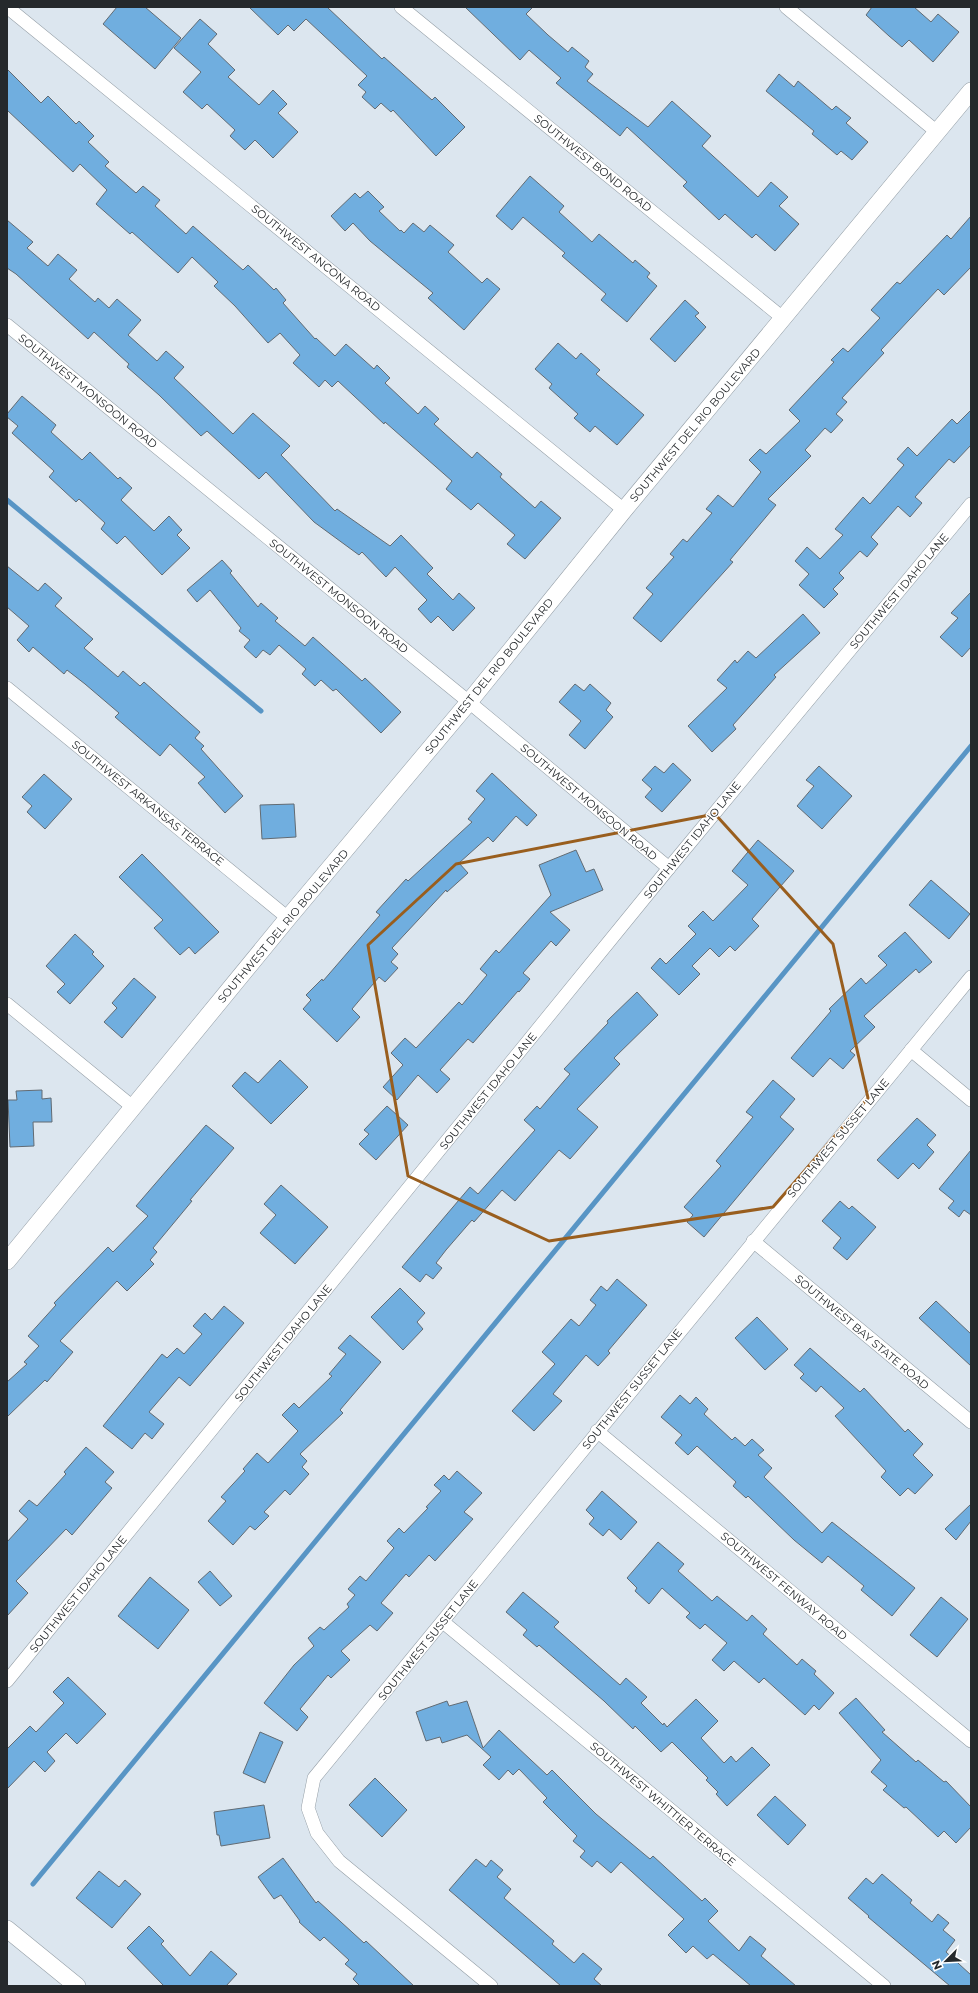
<svg xmlns="http://www.w3.org/2000/svg" width="978" height="1993" viewBox="0 0 978 1993" font-family="Montserrat,sans-serif">
	<style>
		.lines { fill: none; stroke-linecap: round; stroke-linejoin: round }
		.stream { stroke: #5895c5; stroke-width: 5 }
		.building { fill: #70aedf; stroke: #626b73 }
		.minor-casing { stroke: #949ea6; stroke-width: 14 }
		.tertiary-casing { stroke: #949ea6; stroke-width: 18 }
		.minor { stroke: #fff; stroke-width: 13 }
		.tertiary { stroke: #fff; stroke-width: 17 }
		.marked { fill: none; stroke: #995e1e; stroke-width: 3; stroke-linejoin: round }
		.labels { text-anchor: middle; dominant-baseline: central; stroke-width: 3; stroke-linejoin: round; paint-order: stroke }
		.street-label { font-size: 11px; fill: #25292c; stroke: #fff }
	</style>
	<rect width="100%" height="100%" fill="#dce6ef"/>
	<g class="lines">
		<g class="stream">
			<polyline points="7,500 261,711"/>
			<polyline points="33,1884 971,746"/>
		</g>
	</g>
	<g class="building">
		<polygon points="117,7 145,7 181,38 155,69 103,24"/>
		<polygon points="249,7 327,7 382,59 384,57 432,100 435,97 465,127 436,156 393,110 391,112 381,103 375,109 362,97 366,92 358,85 367,76 306,19 294,31 288,25 278,35"/>
		<polygon points="465,7 533,7 526,14 548,35 568,52 572,47 589,61 585,67 593,74 587,81 648,127 672,101 711,136 702,146 758,197 771,182 788,197 779,206 799,224 775,251 756,234 752,238 725,214 719,220 683,186 687,182 627,127 620,136 556,83 561,78 529,50 520,60"/>
		<polygon points="872,7 914,7 931,22 938,14 959,32 933,62 909,40 902,47 889,36 866,15"/>
		<polygon points="200,19 217,34 208,44 235,70 228,77 259,105 273,90 287,104 278,113 298,132 273,158 255,140 245,150 230,136 235,130 207,104 202,109 183,92 201,72 174,48"/>
		<polygon points="7,69 41,103 48,96 76,124 79,121 94,136 88,142 109,162 105,166 136,193 143,186 160,200 155,206 186,234 193,226 243,270 248,265 274,290 276,288 286,300 283,303 315,339 316,338 335,356 346,344 374,369 377,365 390,378 385,383 418,414 425,406 439,419 434,424 472,458 477,452 502,474 500,477 535,508 541,501 561,518 525,559 507,544 515,535 478,503 471,510 446,489 452,481 385,422 384,424 338,381 332,387 325,380 319,387 293,363 300,355 280,333 268,343 235,306 214,286 218,282 192,257 178,273 132,232 130,234 96,204 107,190 80,164 73,172 7,110"/>
		<polygon points="779,74 794,87 798,81 832,110 836,106 851,118 846,123 868,142 852,160 841,151 837,155 812,134 814,131 766,91"/>
		<polygon points="530,176 564,206 559,212 592,242 599,234 633,263 635,260 650,273 647,277 657,286 627,322 601,300 606,294 562,256 565,253 523,217 512,230 496,216"/>
		<polygon points="368,191 384,207 379,211 400,231 401,230 404,233 413,223 424,232 430,225 454,245 448,252 482,283 487,278 500,289 464,330 428,298 433,293 370,241 353,223 345,231 331,216 355,193 360,198"/>
		<polygon points="971,216 971,267 944,295 938,289 881,350 884,353 842,398 847,402 836,414 843,420 831,433 825,428 805,450 811,456 768,499 776,505 730,560 733,562 661,642 633,618 653,594 646,588 674,557 670,554 683,539 687,542 712,513 706,509 718,495 733,507 761,472 749,460 760,449 766,454 800,421 789,410 834,362 831,360 843,348 848,352 880,318 871,310 897,282 900,284 947,235 951,239"/>
		<polygon points="7,220 33,242 27,248 48,266 58,254 77,270 69,279 95,302 98,298 109,308 117,299 141,320 128,335 157,361 166,351 184,367 174,378 233,434 253,413 290,446 281,455 335,511 337,509 390,546 401,535 433,568 427,574 453,600 459,593 475,608 453,631 438,616 431,623 418,609 427,600 395,567 386,577 362,552 359,555 314,522 266,472 259,479 207,431 201,436 159,395 127,367 129,364 94,332 88,339 16,274 7,268"/>
		<polygon points="685,300 699,313 695,316 706,327 675,362 650,339"/>
		<polygon points="558,343 576,359 581,353 600,370 596,374 644,415 617,445 595,426 590,432 574,418 578,414 549,388 552,384 535,369"/>
		<polygon points="22,396 56,425 51,432 82,460 90,452 118,479 120,477 132,488 121,500 154,531 169,516 182,530 177,535 190,548 162,575 125,536 117,544 101,529 105,523 79,499 76,502 49,477 54,471 12,433 18,426 7,417 7,414"/>
		<polygon points="971,410 971,445 954,463 949,459 915,497 922,503 910,517 898,506 871,537 878,544 867,557 860,551 839,573 844,578 833,589 838,594 824,608 799,585 809,574 795,561 807,547 820,559 843,535 835,529 863,497 870,504 904,465 897,459 908,447 917,456 952,419 957,424"/>
		<polygon points="222,560 232,571 230,573 258,607 261,603 278,618 275,621 305,646 313,637 362,681 365,678 401,712 381,733 336,689 333,691 321,680 315,686 302,674 306,669 279,645 270,655 263,650 256,658 244,647 250,640 239,631 241,628 210,590 197,602 187,590"/>
		<polygon points="7,566 38,591 45,583 62,598 55,606 93,639 84,648 118,677 123,671 140,686 144,682 200,732 195,738 204,746 201,749 243,796 225,813 198,783 205,777 170,744 160,756 115,717 119,713 85,684 67,670 64,674 33,647 29,652 17,640 29,626 7,607"/>
		<polygon points="971,592 971,647 962,657 940,637 958,618 951,613"/>
		<polygon points="803,614 820,633 774,675 776,677 733,725 736,729 712,752 688,726 727,688 717,680 735,660 737,663 748,651 756,658"/>
		<polygon points="575,684 584,691 590,684 611,703 606,710 613,717 585,749 569,735 581,721 559,702"/>
		<polygon points="673,763 691,780 662,812 645,797 652,789 642,780 655,766 664,773"/>
		<polygon points="819,766 852,796 822,829 797,806 814,786 806,780"/>
		<polygon points="492,773 537,815 527,826 516,816 493,842 488,837 459,863 468,873 447,892 446,890 392,948 398,954 391,962 398,968 385,982 379,977 352,1009 360,1017 337,1042 303,1009 311,1000 306,995 322,979 323,981 380,915 376,912 406,879 408,881 472,822 468,819 485,799 476,791"/>
		<polygon points="44,774 72,799 45,829 27,812 32,806 22,797"/>
		<polygon points="294,804 296,837 262,839 260,805"/>
		<polygon points="758,840 794,871 752,919 759,926 735,951 730,946 719,957 710,948 692,966 700,974 679,995 651,968 660,958 666,964 696,934 688,926 703,911 713,921 748,885 732,871"/>
		<polygon points="576,850 586,872 594,869 603,890 550,912 570,930 556,946 551,941 523,973 530,979 519,992 518,991 473,1043 468,1039 440,1070 450,1079 437,1093 418,1075 397,1100 383,1087 403,1065 391,1053 405,1038 416,1048 459,1002 462,1005 487,975 480,969 496,950 499,953 551,895 539,865"/>
		<polygon points="142,854 219,932 195,954 189,947 180,955 154,928 163,920 119,877"/>
		<polygon points="931,880 970,914 949,939 909,905"/>
		<polygon points="905,932 932,962 919,973 916,969 864,1016 875,1027 850,1051 855,1055 843,1069 830,1058 813,1077 791,1058 831,1011 829,1009 861,978 866,984 887,965 878,956"/>
		<polygon points="75,934 94,952 92,954 104,966 70,1004 57,992 65,984 46,966"/>
		<polygon points="134,978 156,997 122,1038 104,1022 117,1008 112,1003"/>
		<polygon points="637,992 658,1015 614,1058 620,1064 577,1109 598,1127 570,1159 559,1150 515,1201 502,1190 474,1222 472,1220 446,1250 436,1263 442,1268 433,1279 426,1274 420,1282 402,1267 470,1187 478,1194 535,1130 524,1120 537,1106 540,1109 570,1074 564,1069 608,1023 607,1021"/>
		<polygon points="280,1060 308,1087 271,1124 232,1086 245,1072 258,1083"/>
		<polygon points="773,1080 795,1099 780,1117 794,1129 704,1237 687,1222 693,1215 684,1207 721,1166 716,1161 753,1117 746,1112"/>
		<polygon points="42,1090 42,1099 51,1098 52,1122 33,1122 34,1146 10,1147 8,1100 17,1100 16,1091"/>
		<polygon points="387,1106 408,1125 376,1160 359,1144 369,1134 364,1130"/>
		<polygon points="917,1118 936,1135 927,1145 934,1152 919,1169 913,1163 898,1179 877,1160"/>
		<polygon points="206,1125 234,1148 190,1200 192,1201 153,1248 157,1252 150,1260 154,1264 127,1291 117,1281 60,1341 73,1352 47,1382 45,1380 7,1417 7,1382 27,1364 24,1362 39,1346 28,1336 56,1305 54,1303 108,1247 113,1252 148,1216 136,1206"/>
		<polygon points="971,1150 971,1215 964,1210 959,1217 948,1208 954,1201 939,1189"/>
		<polygon points="281,1185 328,1227 295,1264 260,1233 276,1215 264,1204"/>
		<polygon points="840,1201 849,1209 852,1206 876,1227 847,1260 833,1248 841,1238 822,1221"/>
		<polygon points="617,1279 647,1305 608,1351 610,1353 598,1366 586,1355 553,1394 562,1401 534,1431 512,1411 555,1364 542,1352 571,1319 579,1326 596,1305 590,1300 601,1286 607,1291"/>
		<polygon points="400,1288 425,1313 417,1322 423,1329 403,1350 371,1317"/>
		<polygon points="936,1301 971,1334 971,1366 919,1318"/>
		<polygon points="224,1306 244,1323 190,1386 179,1377 149,1412 164,1424 152,1439 145,1433 132,1449 103,1426 162,1354 167,1358 177,1348 184,1354 202,1334 193,1326 205,1313 212,1320"/>
		<polygon points="757,1317 788,1349 765,1370 735,1338"/>
		<polygon points="350,1335 381,1362 340,1410 343,1413 300,1454 307,1461 302,1467 309,1474 290,1495 285,1490 264,1512 269,1516 255,1530 250,1526 233,1545 208,1521 226,1501 221,1497 245,1471 243,1469 257,1453 268,1463 298,1431 282,1415 294,1403 299,1408 332,1376 329,1374 346,1354 338,1348"/>
		<polygon points="810,1348 860,1392 864,1388 905,1432 908,1429 923,1444 913,1455 933,1475 915,1494 908,1488 900,1496 881,1477 886,1471 835,1416 844,1408 821,1386 816,1392 800,1378 804,1374 794,1365"/>
		<polygon points="680,1395 690,1404 696,1397 708,1409 704,1414 732,1440 735,1437 745,1446 752,1439 764,1450 758,1455 772,1468 764,1477 822,1533 832,1522 915,1588 892,1616 861,1590 864,1586 828,1556 822,1563 794,1540 748,1496 746,1498 733,1486 736,1482 697,1446 688,1455 675,1443 682,1435 661,1417"/>
		<polygon points="86,1447 114,1472 105,1482 112,1488 72,1535 66,1529 16,1581 28,1593 7,1616 7,1542 28,1519 19,1511 29,1500 37,1506 66,1474 64,1472"/>
		<polygon points="457,1471 482,1493 464,1512 473,1519 435,1561 429,1555 409,1577 406,1574 381,1603 393,1613 377,1631 370,1625 341,1651 350,1660 331,1678 328,1675 300,1709 308,1717 297,1731 264,1703 294,1665 314,1646 308,1638 320,1627 324,1630 349,1607 347,1604 355,1595 348,1589 360,1576 366,1581 387,1556 394,1548 387,1541 399,1528 404,1533 428,1508 426,1507 441,1491 434,1485 444,1475 449,1480"/>
		<polygon points="602,1491 637,1522 621,1540 609,1529 603,1536 589,1524 594,1518 586,1510"/>
		<polygon points="971,1504 971,1521 956,1540 945,1529"/>
		<polygon points="658,1542 684,1564 678,1571 712,1601 717,1596 747,1621 752,1615 767,1629 763,1634 797,1665 802,1659 816,1671 814,1674 834,1693 819,1710 814,1705 805,1715 764,1678 759,1683 734,1661 724,1671 712,1660 727,1643 705,1624 700,1629 686,1617 690,1613 662,1588 649,1604 635,1591 637,1588 627,1578"/>
		<polygon points="210,1571 232,1596 220,1606 198,1582"/>
		<polygon points="150,1577 189,1610 158,1649 118,1616"/>
		<polygon points="523,1592 559,1622 554,1627 620,1685 626,1678 647,1697 641,1703 663,1725 664,1723 667,1727 696,1699 718,1721 701,1738 724,1763 731,1756 736,1762 752,1747 770,1765 727,1806 716,1794 718,1792 706,1780 708,1778 672,1742 661,1752 635,1726 633,1729 604,1701 539,1645 537,1647 523,1635 527,1630 506,1612"/>
		<polygon points="941,1597 968,1619 937,1657 910,1635"/>
		<polygon points="68,1677 106,1714 77,1744 66,1733 47,1752 55,1761 45,1772 34,1761 7,1789 7,1749 30,1726 36,1732 64,1703 53,1692"/>
		<polygon points="856,1698 885,1730 882,1732 916,1762 918,1760 944,1782 946,1781 971,1807 971,1827 956,1843 944,1831 938,1837 906,1807 904,1808 883,1790 887,1786 871,1772 881,1760 839,1713"/>
		<polygon points="447,1701 449,1706 467,1701 483,1748 499,1730 547,1775 552,1770 596,1814 650,1859 653,1856 702,1901 705,1898 718,1911 708,1921 739,1951 750,1936 766,1949 761,1956 796,1986 751,1986 713,1954 707,1959 693,1946 686,1953 668,1935 684,1919 621,1862 611,1873 597,1861 592,1867 580,1857 585,1851 573,1841 577,1836 543,1802 547,1798 519,1769 513,1775 508,1770 499,1780 483,1765 491,1757 467,1735 442,1743 440,1737 426,1741 416,1712"/>
		<polygon points="260,1732 283,1742 265,1783 243,1773"/>
		<polygon points="375,1778 407,1810 382,1837 349,1805"/>
		<polygon points="775,1796 806,1825 788,1845 757,1815"/>
		<polygon points="264,1805 270,1838 221,1846 219,1835 217,1835 214,1812"/>
		<polygon points="283,1858 316,1903 318,1901 364,1943 366,1941 414,1986 360,1986 353,1979 357,1974 345,1964 349,1960 324,1937 320,1941 299,1922 300,1921 281,1895 274,1899 258,1877"/>
		<polygon points="476,1859 486,1867 491,1860 503,1870 497,1877 511,1889 504,1898 554,1941 552,1944 574,1963 583,1953 602,1969 594,1979 602,1986 561,1986 449,1890"/>
		<polygon points="99,1871 119,1887 125,1880 141,1894 112,1928 76,1898"/>
		<polygon points="882,1874 912,1900 910,1903 932,1922 938,1914 949,1923 943,1930 955,1940 946,1952 971,1975 971,1986 950,1986 868,1917 869,1916 848,1898 866,1878 873,1884"/>
		<polygon points="149,1926 164,1941 161,1944 190,1976 211,1951 237,1974 226,1986 164,1986 127,1948"/>
	</g>
	<g class="lines">
		<g class="minor-casing">
			<g id="minor">
				<polyline points="7,7 624,510"/>
				<polyline points="401,7 784,319"/>
				<polyline points="786,7 937,132"/>
				<polyline points="7,325 469,702 669,868"/>
				<polyline points="7,688 288,918"/>
				<polyline points="7,1004 134,1108"/>
				<polyline points="911,1050 971,1100"/>
				<polyline points="753,1241 971,1422"/>
				<polyline points="597,1431 971,1741"/>
				<polyline points="443,1622 884,1986"/>
				<polyline points="7,1681 669,868 971,504"/>
				<polyline points="491,1986 339,1861 317,1833 308,1808 314,1778 971,977"/>
			</g>
		</g>
		<g class="tertiary-casing">
			<g id="tertiary">
				<polyline points="7,1261 288,918 469,702 624,510 971,91"/>
				<polyline points="7,1929 77,1986"/>
			</g>
		</g>
		<use href="#minor" class="minor"/>
		<use href="#tertiary" class="tertiary"/>
	</g>
	<path class="marked" d="M715 814 833 944 868 1098 773 1207 549 1241 408 1176 368 945 456 864Z"/>
	<g class="labels">
		<g class="street-label">
			<text transform="translate(593 163) rotate(39)">SOUTHWEST BOND ROAD</text>
			<text transform="translate(316 258) rotate(39)">SOUTHWEST ANCONA ROAD</text>
			<text transform="translate(88 391) rotate(39)">SOUTHWEST MONSOON ROAD</text>
			<text transform="translate(695 425) rotate(-50)">SOUTHWEST DEL RIO BOULEVARD</text>
			<text transform="translate(899 591) rotate(-50)">SOUTHWEST IDAHO LANE</text>
			<text transform="translate(339 596) rotate(39)">SOUTHWEST MONSOON ROAD</text>
			<text transform="translate(489 676) rotate(-51)">SOUTHWEST DEL RIO BOULEVARD</text>
			<text transform="translate(589 802) rotate(40)">SOUTHWEST MONSOON ROAD</text>
			<text transform="translate(148 803) rotate(39)">SOUTHWEST ARKANSAS TERRACE</text>
			<text transform="translate(692 840) rotate(-51)">SOUTHWEST IDAHO LANE</text>
			<text transform="translate(283 926) rotate(-50)">SOUTHWEST DEL RIO BOULEVARD</text>
			<text transform="translate(488 1091) rotate(-51)">SOUTHWEST IDAHO LANE</text>
			<text transform="translate(838 1138) rotate(-50)">SOUTHWEST SUSSET LANE</text>
			<text transform="translate(862 1332) rotate(40)">SOUTHWEST BAY STATE ROAD</text>
			<text transform="translate(283 1343) rotate(-51)">SOUTHWEST IDAHO LANE</text>
			<text transform="translate(632 1389) rotate(-51)">SOUTHWEST SUSSET LANE</text>
			<text transform="translate(784 1586) rotate(40)">SOUTHWEST FENWAY ROAD</text>
			<text transform="translate(78 1594) rotate(-51)">SOUTHWEST IDAHO LANE</text>
			<text transform="translate(428 1640) rotate(-51)">SOUTHWEST SUSSET LANE</text>
			<text transform="translate(663 1804) rotate(40)">SOUTHWEST WHITTIER TERRACE</text>
		</g>
	</g>
	<rect width="978" height="1993" fill="none" stroke="#25292c" stroke-width="16"/>
	<g transform="translate(946 1961) rotate(246)" stroke="#ffffff" stroke-width="3" paint-order="stroke">
	<path d="M0-3L7 15L0 10L-7 15Z" fill="#25292c"/>
	<text y="-6" font-size="11" font-weight="bold" text-anchor="middle" fill="#25292c">N</text>
	</g>
</svg>
